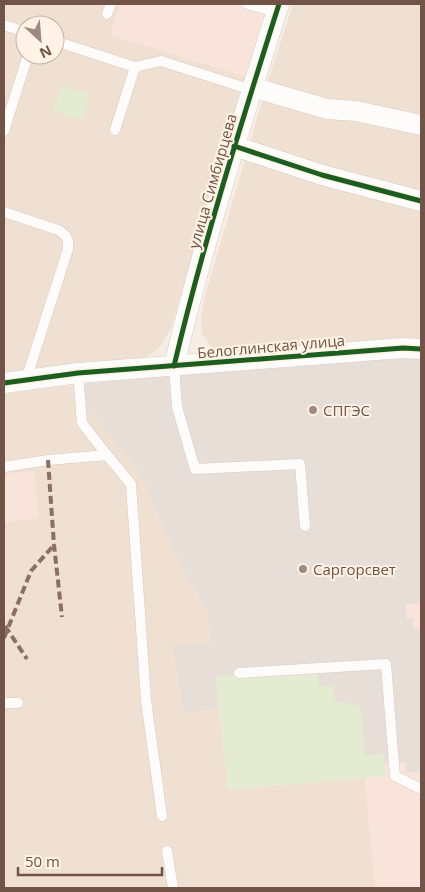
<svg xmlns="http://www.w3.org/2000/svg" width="425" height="892" viewBox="0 0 425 892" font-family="'Open Sans',sans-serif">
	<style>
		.residential { fill: #efe0d2; fill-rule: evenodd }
		.commercial { fill: #f9e4db }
		.industrial { fill: #e7ded7 }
		.green { fill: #e3ebd0 }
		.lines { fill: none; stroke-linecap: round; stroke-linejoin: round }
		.lane-casing { stroke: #d7cbc3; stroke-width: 11 }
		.street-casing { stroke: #d7cbc3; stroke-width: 21 }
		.lane { stroke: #fefcfb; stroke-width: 10 }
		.street { stroke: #fefcfb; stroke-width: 20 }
		.quiet { stroke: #8d6e63; stroke-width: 4; stroke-dasharray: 8 4; stroke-linecap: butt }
		.cycleway-casing { stroke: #fff3e5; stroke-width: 8 }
		.cycleway { stroke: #1b5e20; stroke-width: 5 }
		.poi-dot { fill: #a0897e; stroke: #fff3e5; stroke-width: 2 }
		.labels { text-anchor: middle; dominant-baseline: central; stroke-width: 4; stroke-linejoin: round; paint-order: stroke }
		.street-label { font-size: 15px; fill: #715347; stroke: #fff3e5 }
		.poi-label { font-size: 15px; fill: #715347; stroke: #fff3e5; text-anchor: start }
	</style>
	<rect width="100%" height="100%" fill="#f6eee5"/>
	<g class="residential">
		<path d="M4 4H120L111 35 245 76 171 328 163 343 152 354 139 360 4 376ZM25 25H55V55H25Z"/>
		<polygon points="293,4 421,4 421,339 223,351 211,347 202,334 201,316 205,296 267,84"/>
		<polygon points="82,384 140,474 181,567 207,610 211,644 172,645 184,714 219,708 228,789 365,778 375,888 4,888 4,522 38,518 34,471 4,474 4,394"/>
	</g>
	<g class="commercial">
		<polygon points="120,4 267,4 245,76 110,35"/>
		<polygon points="34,471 38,518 4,522 4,474"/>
		<polygon points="421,603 421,628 413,629 406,618 406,604"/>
		<polygon points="406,762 406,773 421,772 421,886 375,888 365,778 386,776 384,763"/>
	</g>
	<polygon class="industrial" points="421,355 421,603 406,604 406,618 413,617 413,629 421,628 421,772 406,773 405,762 384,763 383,754 365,756 359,706 335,701 319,688 216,676 219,708 184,714 172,645 211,643 207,610 181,567 140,474 126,453 84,406 82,384 184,374"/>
	<g class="green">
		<polygon points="61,85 91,95 82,120 53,111"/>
		<polygon points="317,671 319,687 333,686 335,701 360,706 365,755 383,754 386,776 228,789 216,676"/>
	</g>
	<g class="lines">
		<g class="lane-casing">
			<g id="lane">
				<polyline points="247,4 276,12"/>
				<polyline points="107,14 111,4"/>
				<polyline points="4,25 25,32"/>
				<polyline points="55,41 135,67 161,61 252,90"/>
				<polyline points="115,130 135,67"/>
				<polyline points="4,131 28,55"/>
				<path d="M4 212 58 230C67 235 69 239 68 249L26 380"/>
				<polyline points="174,366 177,407 195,469 300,464 305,526"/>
				<polyline points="78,373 82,423 107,455"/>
				<polyline points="4,467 48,460 107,455 131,484 146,700 162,816"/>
				<polyline points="239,673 386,664 395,776 421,789"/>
				<polyline points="4,703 18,703"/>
				<polyline points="167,851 173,888"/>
			</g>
		</g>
		<g class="street-casing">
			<g id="street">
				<polyline points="252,87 327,109 356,111 421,125"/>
				<polyline points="234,146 322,175 421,201"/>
				<path d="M174 366C203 244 241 124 279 4"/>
				<polyline points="4,383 78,373 403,348 421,349"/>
			</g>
		</g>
		<use href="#lane" class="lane"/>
		<use href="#street" class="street"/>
		<g class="quiet">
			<polyline points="48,460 54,545 62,617"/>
			<polyline points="5,626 27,659"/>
			<polyline points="4,638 31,571 54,545"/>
		</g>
		<g class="cycleway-casing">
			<g id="cycleway">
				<polyline points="234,146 322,175 421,201"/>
				<path d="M174 366C203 244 241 124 279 4"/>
				<polyline points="4,383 78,373 403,348 421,349"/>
			</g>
		</g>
		<use href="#cycleway" class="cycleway"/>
	</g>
	<g class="poi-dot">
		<circle cx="313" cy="410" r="5"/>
		<circle cx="303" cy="569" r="5"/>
	</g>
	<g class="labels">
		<g class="street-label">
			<text transform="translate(212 181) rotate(-74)">улица Симбирцева</text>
			<text transform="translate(271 346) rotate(-5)">Белоглинская улица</text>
		</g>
		<g class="poi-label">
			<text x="323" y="410">СПГЭС</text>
			<text x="313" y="569">Саргорсвет</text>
		</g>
	</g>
	<rect width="425" height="892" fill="none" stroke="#715347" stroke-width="10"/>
	<g transform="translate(40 40) rotate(154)"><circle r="24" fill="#fff3e5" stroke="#c6b3a6"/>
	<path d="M0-4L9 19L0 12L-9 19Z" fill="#a0897e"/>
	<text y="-8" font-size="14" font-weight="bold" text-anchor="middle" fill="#715347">N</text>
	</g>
	<path d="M18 867v8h144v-8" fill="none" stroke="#715347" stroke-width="2.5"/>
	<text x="25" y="867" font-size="15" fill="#715347" stroke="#fff3e5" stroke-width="4" paint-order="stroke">50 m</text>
</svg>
